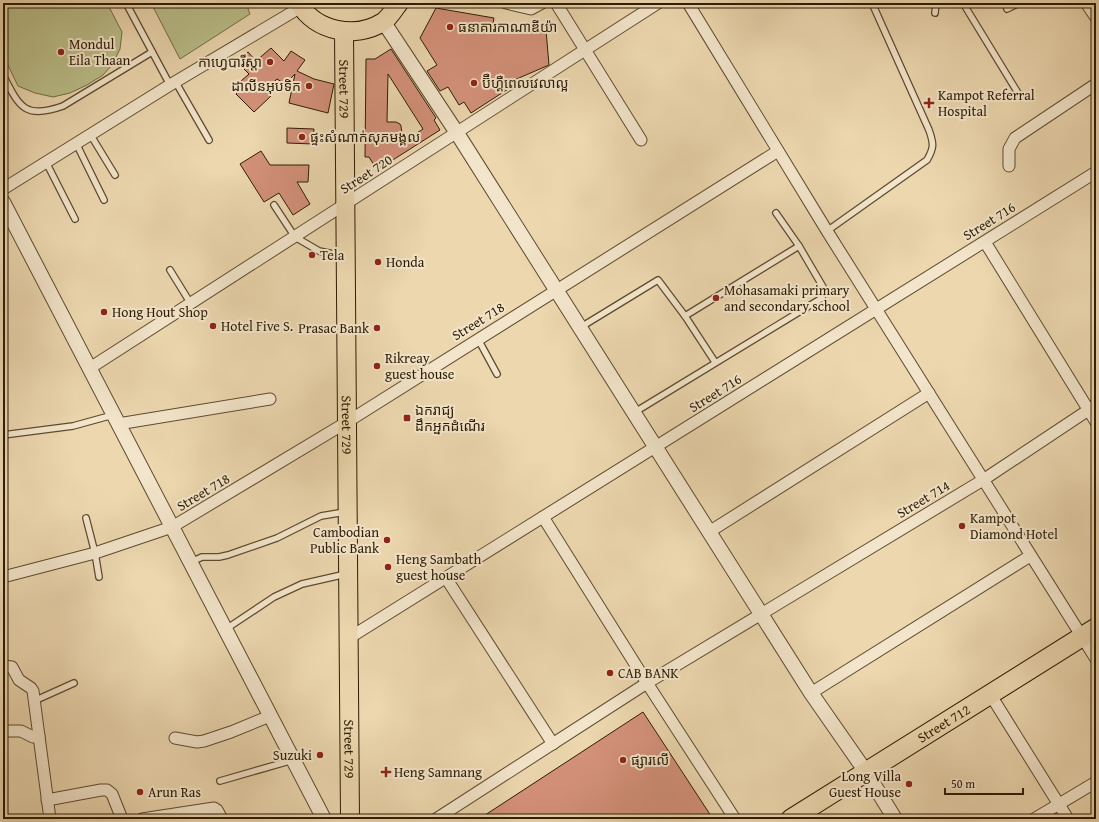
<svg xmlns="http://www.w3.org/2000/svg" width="1099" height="822" viewBox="0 0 1099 822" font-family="'Gentium Book Plus','Noto Sans Khmer',serif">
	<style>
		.green { fill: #babe89; stroke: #746d46 }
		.building { fill: #d4917b; stroke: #2d1c03; fill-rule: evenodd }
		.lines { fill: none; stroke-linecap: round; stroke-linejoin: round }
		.service-casing { stroke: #5d4b2e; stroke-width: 8 }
		.minor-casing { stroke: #5d4b2e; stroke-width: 13 }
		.tertiary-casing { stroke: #5d4b2e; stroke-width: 16 }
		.primary-casing { stroke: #2d1c03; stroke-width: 20 }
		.trunk-casing { stroke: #2d1c03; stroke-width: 21 }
		.service { stroke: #f3e5cb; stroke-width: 5.5 }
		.minor { stroke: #f3e5cb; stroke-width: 11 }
		.tertiary { stroke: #f3e5cb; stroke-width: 14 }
		.primary { stroke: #ecd7af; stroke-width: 18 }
		.trunk { stroke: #ecd7af; stroke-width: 19 }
		.poi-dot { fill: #8f2418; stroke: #f3e5cb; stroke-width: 1.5 }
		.labels { text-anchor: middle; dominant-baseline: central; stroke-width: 4; stroke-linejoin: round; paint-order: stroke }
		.poi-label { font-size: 14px; fill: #2d1c03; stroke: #f3e5cb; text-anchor: start }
		.street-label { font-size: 14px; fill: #2d1c03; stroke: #f3e5cb }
	</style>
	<rect width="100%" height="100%" fill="#ecd7af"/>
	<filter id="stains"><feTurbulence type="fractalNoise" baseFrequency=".005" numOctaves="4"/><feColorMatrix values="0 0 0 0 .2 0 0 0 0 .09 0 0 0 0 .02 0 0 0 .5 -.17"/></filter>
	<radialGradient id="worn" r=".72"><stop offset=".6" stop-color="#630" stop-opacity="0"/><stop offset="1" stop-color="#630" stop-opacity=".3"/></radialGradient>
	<g class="green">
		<polygon points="3,3 107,3 122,32 120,49 112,65 103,75 87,85 70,93 53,97 35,93 18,86 3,55"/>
		<polygon points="151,3 246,3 250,14 180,59"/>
	</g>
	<g class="building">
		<polygon points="436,8 494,18 493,24 510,27 509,32 546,30 549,65 505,84 508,89 471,113 464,102 459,105 448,87 440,91 427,71 437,65 420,38"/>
		<polygon points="271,48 284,61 291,51 305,60 297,71 314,79 334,84 328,113 289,103 295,74 285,84 277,79 265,90 271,96 254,112 236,94 245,85 241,81 249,74 237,62 248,52 256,61"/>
		<path d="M391 49 436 118 434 120 440 130 377 170 369 157H365L366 59H375ZM388 74 423 129 403 142 401 126 400 124 396 122H387Z"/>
		<polygon points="287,128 314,129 313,144 287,143"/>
		<polygon points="261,151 270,165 309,165 308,182 297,182 310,204 293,215 279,193 264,202 240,164"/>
		<polygon points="643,712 713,819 479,819"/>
	</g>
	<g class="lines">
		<g class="service-casing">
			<g id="service">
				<polyline points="126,3 170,85"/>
				<polyline points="963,3 1021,98"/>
				<polyline points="1007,9 1019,3"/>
				<polyline points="935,13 936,3"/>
				<path d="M3 75C19 106 24 120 63 106L152 52"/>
				<polyline points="175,81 209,140"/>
				<polyline points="90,134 115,175"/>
				<polyline points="76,143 104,200"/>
				<polyline points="46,162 75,219"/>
				<polyline points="274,205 295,237 319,251 343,256"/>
				<path d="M827 231 927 160C934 148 934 144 929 130L872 3"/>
				<polyline points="170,270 191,304"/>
				<polyline points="685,316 799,246"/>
				<polyline points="581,327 658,280 685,316 715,362"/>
				<polyline points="478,339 497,374"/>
				<polyline points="635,412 822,298 823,293 823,287 799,246 776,213"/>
				<polyline points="3,435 73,426 113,415"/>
				<polyline points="86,518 95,553 99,577"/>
				<polyline points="191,562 202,557 219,557 228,555 277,538 321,516 345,512"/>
				<polyline points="226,629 274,597 302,584 346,574"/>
				<polyline points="34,701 74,683"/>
				<polyline points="220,781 293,760"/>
			</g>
		</g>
		<g class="minor-casing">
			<g id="minor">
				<polyline points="506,3 531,9 542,3"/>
				<polyline points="556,3 641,140"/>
				<polyline points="688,3 827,231 1096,659"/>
				<polyline points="1009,166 1009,149 1015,138 1096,84"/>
				<polyline points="3,189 170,85 301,7"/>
				<polyline points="985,242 1096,422"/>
				<polyline points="90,368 658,3"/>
				<polyline points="118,424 270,399"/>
				<polyline points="543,517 647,683 735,819"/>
				<polyline points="709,532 929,393"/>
				<polyline points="3,577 95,553 172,527 347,422 778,151"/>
				<polyline points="446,578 553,744"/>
				<polyline points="349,638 1096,172"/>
				<polyline points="3,666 12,667 19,680 31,688 33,691 50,819"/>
				<polyline points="811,693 1030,556"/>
				<polyline points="990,694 1068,819"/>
				<polyline points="3,731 21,731 33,737 39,736"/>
				<polyline points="175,738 197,742 204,741 231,732 270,716"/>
				<polyline points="47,800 101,790 107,790 112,794 122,819"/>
				<polyline points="142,819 214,808 217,810 222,819"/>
				<polyline points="436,819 647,683 983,480 1096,405"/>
				<polyline points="1034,819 1096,782"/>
			</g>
		</g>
		<g class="tertiary-casing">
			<g id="tertiary">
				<polyline points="1088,3 1096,15"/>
				<polyline points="383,21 457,133 811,693 866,772 895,819"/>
				<polyline points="3,202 324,819"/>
			</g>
		</g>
		<g class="primary-casing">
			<g id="primary">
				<path d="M299 3C315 32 356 39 383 22 390 17 394 9 399 3"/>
				<path id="s1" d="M344 31 350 819"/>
			</g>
		</g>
		<g class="trunk-casing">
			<g id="trunk">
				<path id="s2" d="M791 819 1096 628"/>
			</g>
		</g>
		<use href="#service" class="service"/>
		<use href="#minor" class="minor"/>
		<use href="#tertiary" class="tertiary"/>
		<use href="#primary" class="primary"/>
		<use href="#trunk" class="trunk"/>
	</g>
	<g class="poi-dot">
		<circle cx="450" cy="27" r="4"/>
		<circle cx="61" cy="52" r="4"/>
		<circle cx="270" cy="62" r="4"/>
		<circle cx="474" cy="83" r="4"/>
		<circle cx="309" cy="86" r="4"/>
		<path d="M927 97h4v4h4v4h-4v4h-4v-4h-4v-4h4z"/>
		<circle cx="302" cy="137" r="4"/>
		<circle cx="312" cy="255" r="4"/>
		<circle cx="378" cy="262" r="4"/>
		<circle cx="716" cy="298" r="4"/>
		<circle cx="104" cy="312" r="4"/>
		<circle cx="213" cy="326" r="4"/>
		<circle cx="377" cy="328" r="4"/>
		<circle cx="377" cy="366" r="4"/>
		<rect x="403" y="414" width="8" height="8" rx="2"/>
		<circle cx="962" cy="526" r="4"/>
		<circle cx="387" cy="540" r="4"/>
		<circle cx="388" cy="567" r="4"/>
		<circle cx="610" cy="673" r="4"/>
		<circle cx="320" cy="755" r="4"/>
		<circle cx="623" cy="760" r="4"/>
		<path d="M384 766h4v4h4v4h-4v4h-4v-4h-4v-4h4z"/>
		<circle cx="909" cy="784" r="4"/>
		<circle cx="140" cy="792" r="4"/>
	</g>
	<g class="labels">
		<g class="poi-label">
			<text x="458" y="27">ធនាគារកាណាឌីយ៉ា</text>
			<text x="69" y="44">Mondul<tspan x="69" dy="16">Eila Thaan</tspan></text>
			<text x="262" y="62" text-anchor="end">កាហ្វេបារីស្តា</text>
			<text x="482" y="83">ប៊ឺហ្គឺពេលវេលាល្អ</text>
			<text x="301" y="86" text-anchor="end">ដាលីនអុបទិក</text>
			<text x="938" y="95">Kampot Referral<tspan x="938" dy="16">Hospital</tspan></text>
			<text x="310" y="137">ផ្ទះសំណាក់សុភមង្គល</text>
			<text x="320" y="255">Tela</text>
			<text x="386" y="262">Honda</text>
			<text x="724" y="290">Mohasamaki primary<tspan x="724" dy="16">and secondary school</tspan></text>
			<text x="112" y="312">Hong Hout Shop</text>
			<text x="221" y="326">Hotel Five S.</text>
			<text x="369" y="328" text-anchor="end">Prasac Bank</text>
			<text x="385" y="358">Rikreay<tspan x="385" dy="16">guest house</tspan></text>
			<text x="415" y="410">ឯករាជ្យ<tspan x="415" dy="16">ដឹកអ្នកដំណើរ</tspan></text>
			<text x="970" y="518">Kampot<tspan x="970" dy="16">Diamond Hotel</tspan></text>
			<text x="379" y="532" text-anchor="end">Cambodian<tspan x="379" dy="16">Public Bank</tspan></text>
			<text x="396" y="559">Heng Sambath<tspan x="396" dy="16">guest house</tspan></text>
			<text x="618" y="673">CAB BANK</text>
			<text x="312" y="755" text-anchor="end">Suzuki</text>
			<text x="631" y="760">ផ្សារលើ</text>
			<text x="394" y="772">Heng Samnang</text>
			<text x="901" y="776" text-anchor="end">Long Villa<tspan x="901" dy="16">Guest House</tspan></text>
			<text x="148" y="792">Arun Ras</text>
		</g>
		<g class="street-label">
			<text stroke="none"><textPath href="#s1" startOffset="58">Street 729</textPath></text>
			<text transform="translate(366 174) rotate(-33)">Street 720</text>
			<text transform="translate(989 221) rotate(-32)">Street 716</text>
			<text transform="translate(478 321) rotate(-32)">Street 718</text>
			<text transform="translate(715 393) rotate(-32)">Street 716</text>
			<text stroke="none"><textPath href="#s1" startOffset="394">Street 729</textPath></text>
			<text transform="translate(203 492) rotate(-31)">Street 718</text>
			<text transform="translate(923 499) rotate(-31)">Street 714</text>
			<text stroke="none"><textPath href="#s2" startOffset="180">Street 712</textPath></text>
			<text stroke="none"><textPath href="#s1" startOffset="718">Street 729</textPath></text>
		</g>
	</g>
	<rect width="1099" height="822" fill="none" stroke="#ecd7af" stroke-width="16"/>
	<rect x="4" y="4" width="1091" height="814" fill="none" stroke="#2d1c03" stroke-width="2"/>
	<rect x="8" y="8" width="1083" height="806" fill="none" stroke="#2d1c03"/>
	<path d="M945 788v6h78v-6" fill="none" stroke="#2d1c03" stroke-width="2"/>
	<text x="951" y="788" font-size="12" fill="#2d1c03" stroke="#f3e5cb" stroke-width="3" paint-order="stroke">50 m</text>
	<rect width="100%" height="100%" filter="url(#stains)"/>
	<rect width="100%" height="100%" fill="url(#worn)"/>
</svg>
